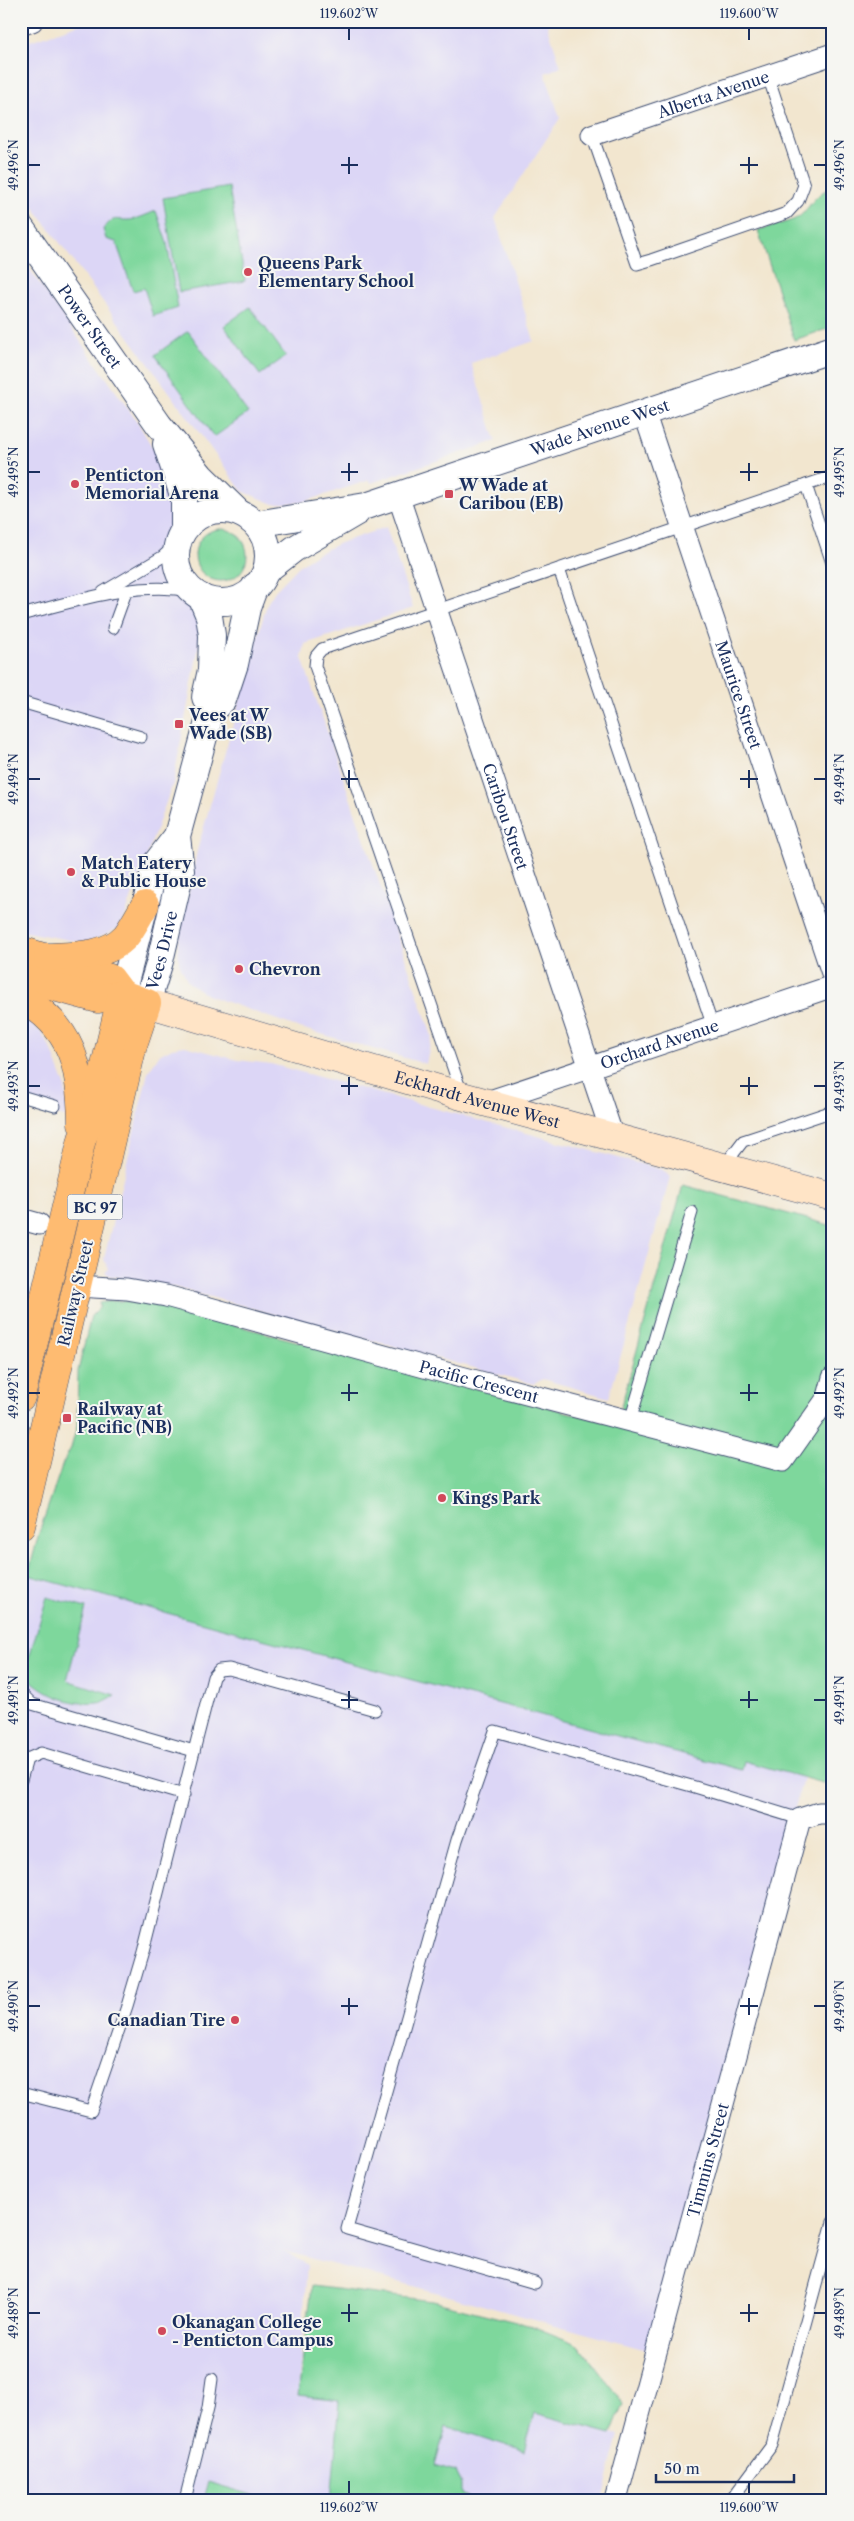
<svg xmlns="http://www.w3.org/2000/svg" width="854" height="2521" viewBox="0 0 854 2521" font-family="'Libre Caslon Text',serif">
	<style>
		.built { fill: #dcd6f6 }
		.green { fill: #7ed79c; stroke: #4c837d }
		.lines { fill: none; stroke-linecap: round; stroke-linejoin: round }
		.service-casing { stroke: #3b4a6f; stroke-width: 13 }
		.minor-casing { stroke: #3b4a6f; stroke-width: 23 }
		.tertiary-casing { stroke: #3b4a6f; stroke-width: 28 }
		.secondary-casing { stroke: #3b4a6f; stroke-width: 29 }
		.trunk-casing { stroke: #3b4a6f; stroke-width: 29 }
		.service { stroke: #fff; stroke-width: 11 }
		.minor { stroke: #fff; stroke-width: 21 }
		.tertiary { stroke: #fff; stroke-width: 26 }
		.secondary { stroke: #ffe4c6; stroke-width: 28 }
		.trunk { stroke: #febb71; stroke-width: 28 }
		.ticks { fill: none; stroke: #1b2f5e; stroke-width: 2 }
		.poi-dot { fill: #d1495b; stroke: #f6f6f2; stroke-width: 2 }
		.labels { text-anchor: middle; dominant-baseline: central; stroke-width: 4; stroke-linejoin: round; paint-order: stroke }
		.shield { fill: #f6f6f2; stroke: #5d6b8a; stroke-width: 1 }
		.shield-label { font-size: 15px; font-weight: bold; fill: #1b2f5e }
		.street-label { font-size: 16px; fill: #1b2f5e; stroke: #f6f6f2 }
		.poi-label { font-size: 16px; font-weight: bold; fill: #1b2f5e; stroke: #f6f6f2; text-anchor: start }
		.neatline { fill: none; stroke: #1b2f5e; stroke-width: 2 }
		.ticks-label { font-size: 12px; text-anchor: middle; fill: #1b2f5e }
	</style>
	<rect width="100%" height="100%" fill="#f6f6f2"/>
	<filter id="ink" filterUnits="userSpaceOnUse"><feTurbulence type="fractalNoise" baseFrequency=".02" numOctaves="2"/><feDisplacementMap in="SourceGraphic" scale="10" xChannelSelector="R" yChannelSelector="G"/><feConvolveMatrix kernelMatrix="1 2 1 2 8 2 1 2 1" color-interpolation-filters="sRGB"/></filter>
	<filter id="wash" filterUnits="userSpaceOnUse"><feTurbulence type="fractalNoise" baseFrequency=".0096" numOctaves="4" result="noise"/><feDisplacementMap in="SourceGraphic" scale="20" xChannelSelector="R" yChannelSelector="G"/><feGaussianBlur stdDeviation="1.12" result="paint"/><feColorMatrix in="noise" values="0 0 0 0 0 0 0 0 0 0 0 0 0 0 0 0 0 1.4 0 .05"/><feComposite in="paint" operator="in"/></filter>
	<g filter="url(#wash)">
		<rect width="100%" height="100%" fill="#f2e6cf"/>
		<g class="built">
			<polygon points="89,21 546,21 561,67 545,73 560,118 495,218 534,341 471,363 496,441 371,483 370,480 303,502 274,504 242,491 21,190 21,44"/>
			<polygon points="21,257 136,420 174,483 174,525 164,542 167,573 203,624 173,783 121,927 86,943 21,931"/>
			<polygon points="386,527 413,608 305,644 302,658 432,1036 426,1064 300,1028 207,995 188,982 179,963 178,944 197,851 267,604 275,591 300,565 315,555 340,543"/>
			<polygon points="21,1016 40,1031 52,1051 65,1085 68,1118 21,1105"/>
			<polygon points="185,1046 238,1060 271,1064 663,1170 670,1177 609,1398 543,1379 534,1384 166,1285 110,1276 105,1272 108,1269 104,1259 148,1072 159,1055 172,1048"/>
			<polygon points="28,1575 741,1769 744,1761 803,1778 647,2350 284,2251 307,2265 298,2396 340,2401 331,2500 269,2500 208,2482 203,2500 21,2500 21,1599"/>
			<polygon points="534,2413 619,2435 602,2500 475,2500 462,2493 435,2466 446,2426 524,2451"/>
		</g>
		<g class="green">
			<polygon points="229,187 245,281 179,292 163,198"/>
			<path d="M833 187V327L794 340 758 230C767 227 793 222 800 216 812 205 815 193 833 187Z"/>
			<path d="M156 211 167 243 178 308 153 316 144 288 133 291 116 242 106 239 103 229C115 216 113 220 128 220 136 220 148 214 156 211Z"/>
			<polygon points="250,307 286,356 260,375 224,326"/>
			<polygon points="188,331 248,413 214,437 155,355"/>
			<circle cx="221" cy="555" r="26"/>
			<path d="M683 1185 833 1226V1786L744 1761 742 1770 28 1575 39 1533 63 1463 71 1448 77 1426 78 1371 91 1316 100 1307 99 1303C121 1298 144 1303 166 1307L616 1425Z"/>
			<path d="M47 1597 86 1608 67 1680 115 1695C110 1698 103 1703 97 1703 70 1706 42 1693 24 1674Z"/>
			<polygon points="312,2286 432,2301 532,2326 579,2345 623,2403 611,2434 535,2413 524,2451 446,2426 435,2466 456,2472 462,2484 462,2493 475,2500 331,2500 340,2401 298,2396"/>
			<polygon points="208,2482 269,2500 203,2500"/>
		</g>
	</g>
	<g filter="url(#ink)">
		<g class="lines">
			<g class="service-casing">
				<g id="service">
					<polyline points="592,135 637,264 651,260 787,213 798,201 804,185 768,76"/>
					<polyline points="806,485 833,566"/>
					<polyline points="559,569 713,1027"/>
					<polyline points="103,592 162,557 179,542"/>
					<path d="M21 615C76 601 134 581 191 591"/>
					<polyline points="113,628 126,592"/>
					<polyline points="21,702 141,737"/>
					<polyline points="462,1094 315,666 316,656 322,649 833,476"/>
					<polyline points="21,1096 55,1106"/>
					<polyline points="723,1167 743,1141 833,1111"/>
					<polyline points="630,1421 692,1212"/>
					<polyline points="21,1693 32,1704 194,1751 213,1677 219,1670 229,1669 375,1710"/>
					<polyline points="21,1780 27,1759 41,1753 184,1795"/>
					<polyline points="21,2093 91,2111 127,2006 143,1952 194,1751"/>
					<polyline points="535,2283 347,2229 457,1840 495,1731 695,1787 800,1819"/>
					<polyline points="185,2500 208,2408 212,2379"/>
					<polyline points="731,2500 772,2445 833,2222"/>
				</g>
			</g>
			<g class="minor-casing">
				<g id="minor">
					<polyline points="21,25 32,21"/>
					<path id="s1" d="M592 135 833 54"/>
					<path id="s2" d="M644 412 833 976"/>
					<path id="s3" d="M398 495 613 1137"/>
					<path id="s4" d="M487 1102 833 986"/>
					<polyline points="21,1219 39,1224"/>
					<path id="s5" d="M77 1286 127 1289 166 1296 461 1377 783 1461 828 1397 833 1378"/>
					<path id="s6" d="M616 2500 800 1819 819 1813H833"/>
				</g>
			</g>
			<g class="tertiary-casing">
				<g id="tertiary">
					<path id="s7" d="M21 228 159 425 201 476 239 513"/>
					<polyline points="166,444 184,498 184,528"/>
					<circle cx="222" cy="556" r="46"/>
					<path id="s8" d="M256 524 366 506 833 349"/>
					<polyline points="267,570 294,549 357,512"/>
					<polyline points="201,597 209,616 212,635 211,670 205,697 211,711"/>
					<polyline points="122,994 156,863 177,836"/>
					<path id="s9" d="M147 1003 160 961 181 871 177 836 211 711 223 700 235 664 247 608 255 586"/>
				</g>
			</g>
			<g class="secondary-casing">
				<g id="secondary">
					<path id="s10" d="M147 1003 462 1096 833 1197"/>
				</g>
			</g>
			<g class="trunk-casing">
				<g id="trunk">
					<polyline points="21,950 110,978 122,994"/>
					<path d="M48 957C74 956 107 957 126 936 133 927 139 915 145 905"/>
					<polyline points="21,978 98,999 122,994 147,1003 133,1045 21,1526"/>
					<path d="M21 998C73 1027 81 1067 82 1123"/>
					<polyline points="21,1397 82,1139 96,1104 122,994"/>
				</g>
			</g>
			<use href="#service" class="service"/>
			<use href="#minor" class="minor"/>
			<use href="#tertiary" class="tertiary"/>
			<use href="#secondary" class="secondary"/>
			<use href="#trunk" class="trunk"/>
		</g>
	</g>
	<path class="ticks" d="M349 28V40M749 28V40M349 157V174M749 157V174M28 165H40M341 165H358M740 165H758M814 165H826M349 463V481M749 463V481M28 472H40M341 472H358M740 472H758M814 472H826M349 770V788M749 770V788M28 779H40M341 779H358M740 779H758M814 779H826M349 1077V1095M749 1077V1095M28 1086H40M341 1086H358M740 1086H758M814 1086H826M349 1384V1401M749 1384V1401M28 1393H40M341 1393H358M740 1393H758M814 1393H826M349 1691V1708M749 1691V1708M28 1700H40M341 1700H358M740 1700H758M814 1700H826M349 1998V2015M749 1998V2015M28 2006H40M341 2006H358M740 2006H758M814 2006H826M349 2304V2322M749 2304V2322M28 2313H40M341 2313H358M740 2313H758M814 2313H826M349 2481V2494M749 2481V2494"/>
	<g class="poi-dot">
		<circle cx="248" cy="272" r="5"/>
		<circle cx="75" cy="484" r="5"/>
		<rect x="444" y="489" width="10" height="10" rx="2.5"/>
		<rect x="174" y="719" width="10" height="10" rx="2.5"/>
		<circle cx="71" cy="872" r="5"/>
		<circle cx="239" cy="969" r="5"/>
		<rect x="62" y="1413" width="10" height="10" rx="2.5"/>
		<circle cx="442" cy="1498" r="5"/>
		<circle cx="235" cy="2020" r="5"/>
		<circle cx="162" cy="2331" r="5"/>
	</g>
	<g class="labels">
		<rect class="shield" x="67.5" y="1194.5" width="55" height="25" rx="4"/>
		<g class="shield-label">
			<text x="95" y="1207">BC 97</text>
		</g>
		<g class="street-label">
			<text stroke="none"><textPath href="#s1" startOffset="128">Alberta Avenue</textPath></text>
			<text stroke="none"><textPath href="#s7" startOffset="120">Power Street</textPath></text>
			<text stroke="none"><textPath href="#s8" startOffset="358">Wade Avenue West</textPath></text>
			<text stroke="none"><textPath href="#s2" startOffset="298">Maurice Street</textPath></text>
			<text stroke="none"><textPath href="#s3" startOffset="339">Caribou Street</textPath></text>
			<text stroke="none"><textPath href="#s9" startOffset="55">Vees Drive</textPath></text>
			<text stroke="none"><textPath href="#s4" startOffset="182">Orchard Avenue</textPath></text>
			<text stroke="none"><textPath href="#s10" startOffset="344">Eckhardt Avenue West</textPath></text>
			<text transform="translate(75 1293) rotate(-77)">Railway Street</text>
			<text stroke="none"><textPath href="#s5" startOffset="414">Pacific Crescent</textPath></text>
			<text stroke="none"><textPath href="#s6" startOffset="352">Timmins Street</textPath></text>
		</g>
		<g class="poi-label">
			<text x="258" y="263">Queens Park<tspan x="258" dy="18">Elementary School</tspan></text>
			<text x="85" y="475">Penticton<tspan x="85" dy="18">Memorial Arena</tspan></text>
			<text x="459" y="485">W Wade at<tspan x="459" dy="18">Caribou (EB)</tspan></text>
			<text x="189" y="715">Vees at W<tspan x="189" dy="18">Wade (SB)</tspan></text>
			<text x="81" y="863">Match Eatery<tspan x="81" dy="18">&amp; Public House</tspan></text>
			<text x="249" y="969">Chevron</text>
			<text x="77" y="1409">Railway at<tspan x="77" dy="18">Pacific (NB)</tspan></text>
			<text x="452" y="1498">Kings Park</text>
			<text x="225" y="2020" text-anchor="end">Canadian Tire</text>
			<text x="172" y="2322">Okanagan College<tspan x="172" dy="18">- Penticton Campus</tspan></text>
		</g>
	</g>
	<rect width="854" height="2521" fill="none" stroke="#f6f6f2" stroke-width="55"/>
	<path d="M656 2474v8h138v-8" fill="none" stroke="#1b2f5e" stroke-width="2.5"/>
	<text x="664" y="2474" font-size="15" fill="#1b2f5e" stroke="#f6f6f2" stroke-width="4" paint-order="stroke">50 m</text>
	<rect x="28" y="28" width="798" height="2466" class="neatline"/>
	<g class="ticks-label">
		<text x="349" y="18">119.602°W</text>
		<text x="749" y="18">119.600°W</text>
		<text transform="translate(14 165) rotate(-90)" y="4">49.496°N</text>
		<text transform="translate(840 165) rotate(-90)" y="4">49.496°N</text>
		<text transform="translate(14 472) rotate(-90)" y="4">49.495°N</text>
		<text transform="translate(840 472) rotate(-90)" y="4">49.495°N</text>
		<text transform="translate(14 779) rotate(-90)" y="4">49.494°N</text>
		<text transform="translate(840 779) rotate(-90)" y="4">49.494°N</text>
		<text transform="translate(14 1086) rotate(-90)" y="4">49.493°N</text>
		<text transform="translate(840 1086) rotate(-90)" y="4">49.493°N</text>
		<text transform="translate(14 1393) rotate(-90)" y="4">49.492°N</text>
		<text transform="translate(840 1393) rotate(-90)" y="4">49.492°N</text>
		<text transform="translate(14 1700) rotate(-90)" y="4">49.491°N</text>
		<text transform="translate(840 1700) rotate(-90)" y="4">49.491°N</text>
		<text transform="translate(14 2006) rotate(-90)" y="4">49.490°N</text>
		<text transform="translate(840 2006) rotate(-90)" y="4">49.490°N</text>
		<text transform="translate(14 2313) rotate(-90)" y="4">49.489°N</text>
		<text transform="translate(840 2313) rotate(-90)" y="4">49.489°N</text>
		<text x="349" y="2512">119.602°W</text>
		<text x="749" y="2512">119.600°W</text>
	</g>
</svg>
